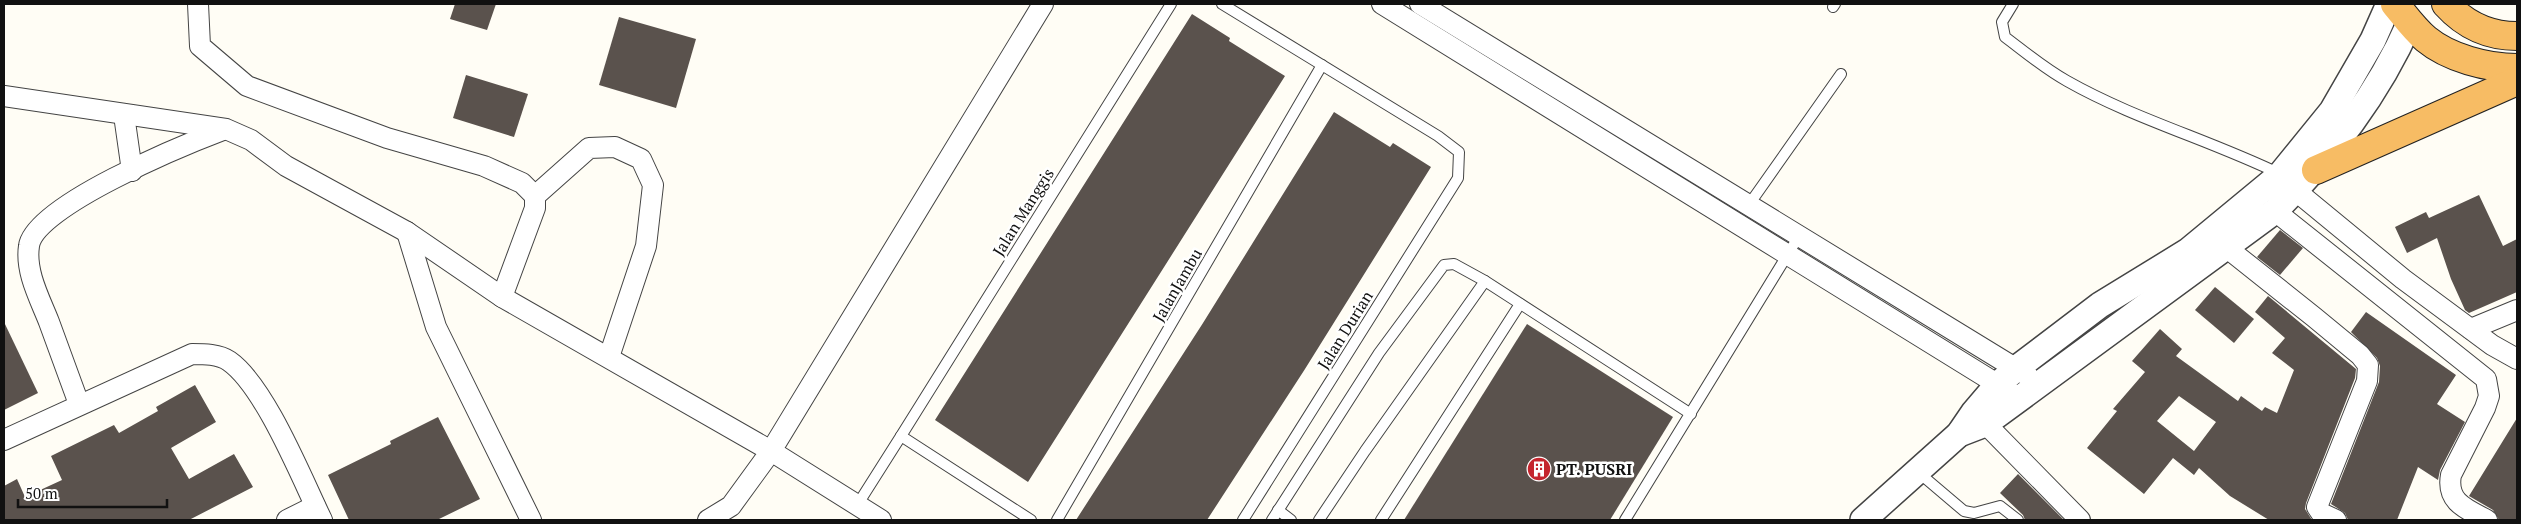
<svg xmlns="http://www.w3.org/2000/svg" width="2521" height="524" viewBox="0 0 2521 524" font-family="'PT Serif',serif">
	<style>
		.building { fill: #5a524d; fill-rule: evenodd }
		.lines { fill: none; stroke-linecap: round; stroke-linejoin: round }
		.service-casing { stroke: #444; stroke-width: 12 }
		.minor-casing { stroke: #444; stroke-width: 22 }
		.tertiary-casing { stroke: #444; stroke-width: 28 }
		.trunk-casing { stroke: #222; stroke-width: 30 }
		.service { stroke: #fff; stroke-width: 10 }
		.minor { stroke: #fff; stroke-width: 20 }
		.tertiary { stroke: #fff; stroke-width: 25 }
		.trunk { stroke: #f7bc64; stroke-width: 28 }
		.labels { text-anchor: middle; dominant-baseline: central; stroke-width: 5; stroke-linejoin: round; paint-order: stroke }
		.street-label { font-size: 16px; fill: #111; stroke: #fff }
		.poi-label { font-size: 16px; font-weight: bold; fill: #111; stroke: #fff; text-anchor: start }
	</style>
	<rect width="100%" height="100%" fill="#fffdf5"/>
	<g class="building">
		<polygon points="455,4 496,4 487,30 450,19"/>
		<polygon points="1192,14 1230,38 1229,41 1285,76 1028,482 935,420"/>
		<polygon points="619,17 696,39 676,108 599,85"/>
		<polygon points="466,75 528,94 514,137 453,118"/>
		<polygon points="1334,112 1390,147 1393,143 1431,167 1305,369 1207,520 1076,520 1203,323"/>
		<polygon points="2479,195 2503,246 2517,239 2517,292 2469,313 2465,310 2451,279 2437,238 2407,253 2395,227 2426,212 2429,218"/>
		<polygon points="2280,230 2303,248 2280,275 2257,257"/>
		<polygon points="2215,287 2254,319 2234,343 2195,310"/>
		<path d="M2268 296 2356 369 2355 378 2306 503 2305 509 2312 520H2269L2230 496 2199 468 2194 475 2173 458 2144 494 2087 448 2117 411 2113 409 2145 372 2132 361 2160 329 2182 349 2176 356 2238 401 2241 396 2262 411 2265 407 2277 413 2294 370 2272 353 2285 338 2255 312ZM2179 396 2216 422 2194 451 2157 421Z"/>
		<polygon points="2366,312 2456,375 2437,404 2465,422 2440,470 2438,480 2418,467 2397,520 2348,520 2345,513 2331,504 2379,382 2380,366 2377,358 2351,332"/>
		<polygon points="4,322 38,393 4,410"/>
		<polygon points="1527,324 1673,417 1610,520 1404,520"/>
		<polygon points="195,385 216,422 171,448 189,479 234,454 253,487 189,520 4,520 4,486 17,479 25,497 62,480 51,456 114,425 119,433 158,411 156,407"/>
		<polygon points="438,417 480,499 437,520 349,520 328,475 391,444 390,441"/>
		<polygon points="2517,418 2517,520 2499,520 2493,510 2469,496"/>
		<polygon points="2018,474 2064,520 2025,520 2023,515 2000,493"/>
	</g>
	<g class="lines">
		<g class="service-casing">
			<g id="service">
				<polyline points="1222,4 1438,136 1459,152 1458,178 1243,520"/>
				<path d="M2013 4 2002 22 2005 37C2025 52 2045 69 2067 81 2134 119 2210 140 2280 174"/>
				<polyline points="1833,7 1835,4"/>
				<polyline points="1748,206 1841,74"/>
				<polyline points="901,436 1171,4"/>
				<polyline points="1918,472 1964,511 1974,513 2000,506 2018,520"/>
				<polyline points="856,507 901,436 1031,520"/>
				<polyline points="1278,510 1291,520"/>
				<polyline points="1057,520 1322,65"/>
				<polyline points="1272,520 1379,353 1444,265 1454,264 1485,281 1691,414"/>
				<polyline points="1319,520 1365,451 1485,281"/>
				<polyline points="1381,520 1520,304"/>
				<polyline points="1625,520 1799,236"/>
			</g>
		</g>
		<g class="minor-casing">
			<g id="minor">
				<polyline points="198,4 200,46 247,86 387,138 484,166 522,183 535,196 535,208 502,297"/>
				<polyline points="1382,4 2010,392"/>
				<polyline points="1420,4 2028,376"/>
				<polyline points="4,96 226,129 251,140 286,166 407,232 502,297 771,451 731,506 708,520"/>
				<polyline points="124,115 132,171"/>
				<polyline points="2296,191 2403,279 2492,345 2517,359"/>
				<polyline points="535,196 589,148 615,147 641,159 653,185 646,246 609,357"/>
				<path d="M2275 211 2486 379 2489 396 2485 408 2451 475C2446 502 2466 509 2487 520"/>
				<polyline points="407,232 436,327 531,520"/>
				<polyline points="2227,248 2314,317 2360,355 2368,365 2367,381 2317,507 2321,513 2336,520"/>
				<polyline points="2471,329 2517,310"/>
				<path d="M79 404C69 377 59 350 49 322 40 299 25 272 29 246 34 206 186 144 223 130"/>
				<polyline points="1975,413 2080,520"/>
				<path d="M4 440 192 354C204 354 219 354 229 361 265 386 302 479 322 520"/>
				<polyline points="287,520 315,506"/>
				<polyline points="881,520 771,451 1043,4"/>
			</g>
		</g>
		<g class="tertiary-casing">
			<g id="tertiary">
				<path d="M1959 434 1985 424 2275 211C2331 155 2378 95 2410 22"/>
				<polyline points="1863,520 1959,434 1974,412 1997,385 2017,368 2100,305 2188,251 2280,175 2332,111 2373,40 2389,4"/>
			</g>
		</g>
		<g class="trunk-casing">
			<g id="trunk">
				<path d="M2395 4C2405 16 2414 29 2426 39 2449 58 2487 68 2517 68"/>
				<path d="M2446 4C2465 25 2488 36 2517 36"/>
				<polyline points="2316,170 2517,81"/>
			</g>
		</g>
		<use href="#service" class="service"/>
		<use href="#minor" class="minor"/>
		<use href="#tertiary" class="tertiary"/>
		<use href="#trunk" class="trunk"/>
	</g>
	<defs>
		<g id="building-disc" transform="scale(1.25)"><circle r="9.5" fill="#c4262e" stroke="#fff"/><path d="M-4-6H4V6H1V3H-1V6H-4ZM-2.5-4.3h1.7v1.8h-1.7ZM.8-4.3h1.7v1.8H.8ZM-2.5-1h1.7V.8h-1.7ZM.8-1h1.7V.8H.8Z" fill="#fff"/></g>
	</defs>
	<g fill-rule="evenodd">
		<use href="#building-disc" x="1539" y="469"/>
	</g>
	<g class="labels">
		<g class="street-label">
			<text transform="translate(1023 212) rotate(-58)">Jalan Manggis</text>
			<text transform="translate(1177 285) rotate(-60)">JalanJambu</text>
			<text transform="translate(1345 330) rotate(-58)">Jalan Durian</text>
		</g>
		<g class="poi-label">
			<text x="1556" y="469">PT. PUSRI</text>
		</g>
	</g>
	<rect width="2521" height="524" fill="none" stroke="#111111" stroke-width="10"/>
	<path d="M18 499v8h149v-8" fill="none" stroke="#111111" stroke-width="2.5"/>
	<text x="25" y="499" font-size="15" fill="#111111" stroke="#ffffff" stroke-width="4" paint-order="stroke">50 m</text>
</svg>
